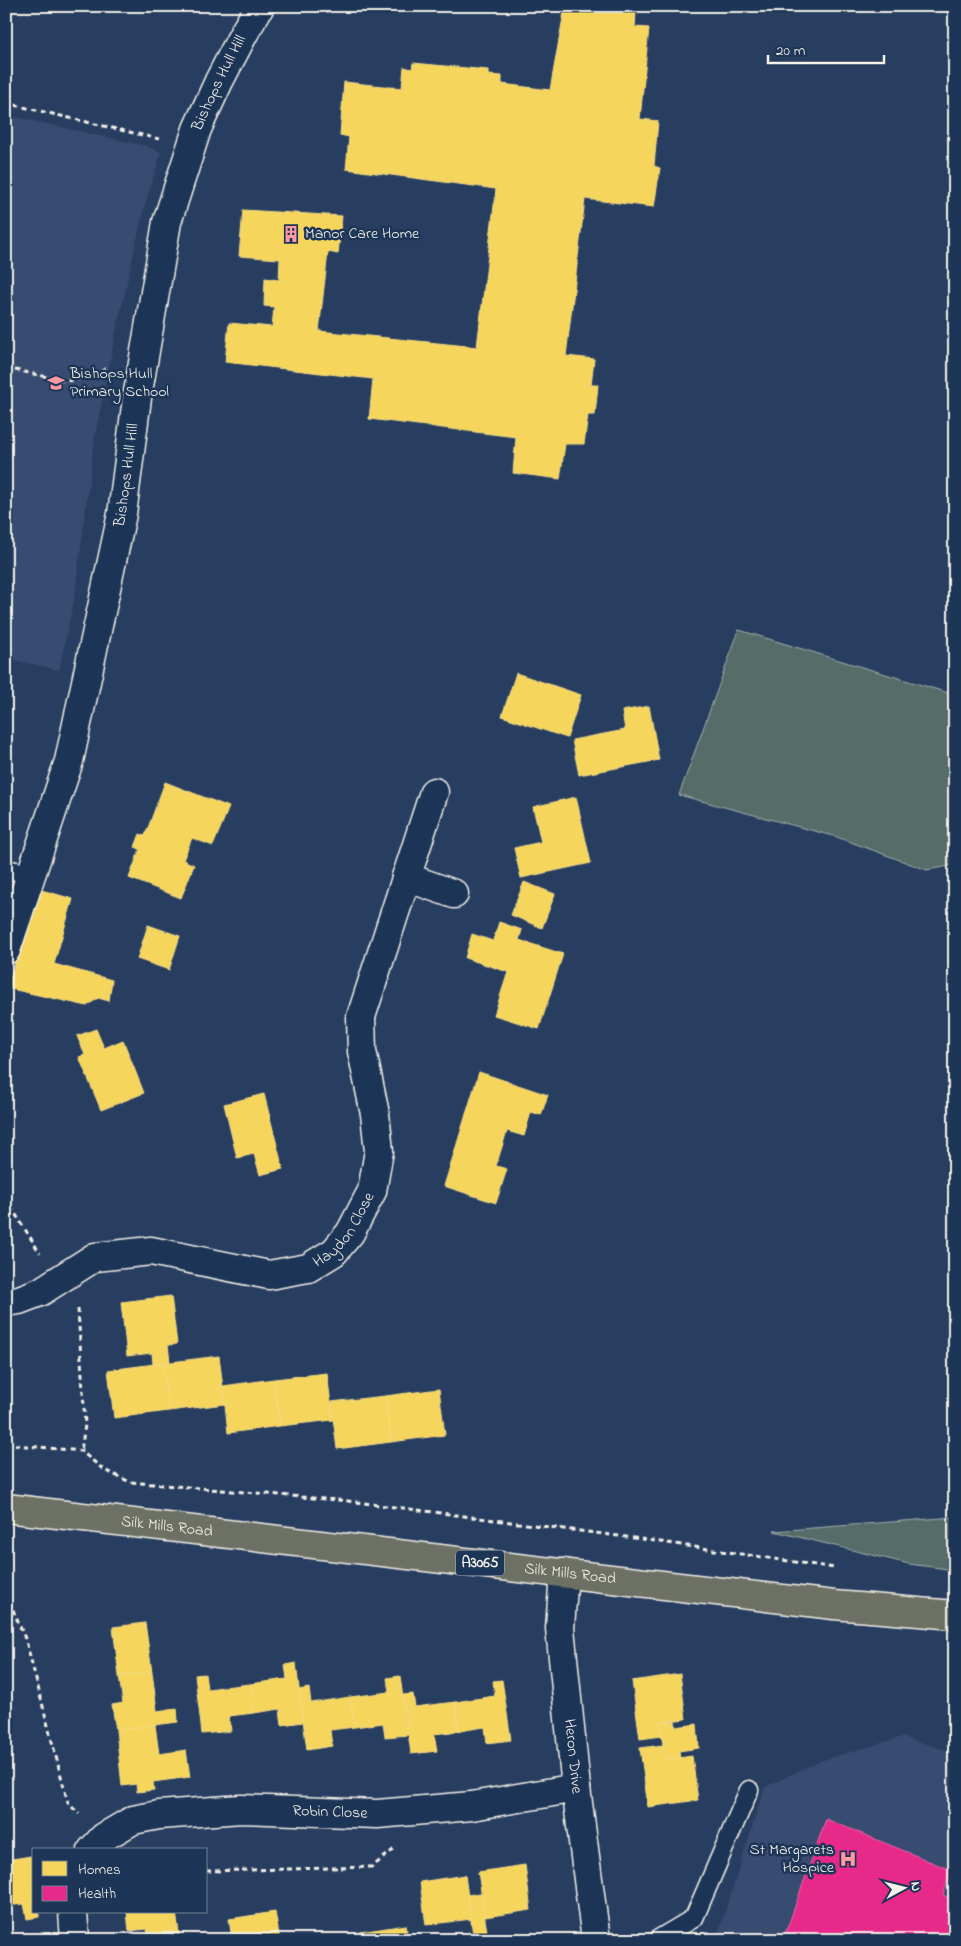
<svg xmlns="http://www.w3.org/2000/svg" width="961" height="1946" viewBox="0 0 961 1946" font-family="'Indie Flower',sans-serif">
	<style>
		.built { fill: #394c6f }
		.green { fill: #566c68; stroke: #a5aea8 }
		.homes { fill: #f6d55c; stroke: #f5dd86 }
		.health { fill: #e7298a; stroke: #eb65a6 }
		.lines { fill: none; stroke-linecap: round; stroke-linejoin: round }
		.lane-casing { stroke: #f4f1e8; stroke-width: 21 }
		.street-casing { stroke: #f4f1e8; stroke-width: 31 }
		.primary-casing { stroke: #f4f1e8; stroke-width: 31 }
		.path { stroke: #f4f1e8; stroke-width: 3; stroke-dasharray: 5 4; stroke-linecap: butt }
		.lane { stroke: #1d3557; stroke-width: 18 }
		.street { stroke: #1d3557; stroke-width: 28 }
		.primary { stroke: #6c7065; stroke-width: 28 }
		.labels { text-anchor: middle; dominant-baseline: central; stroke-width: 5; stroke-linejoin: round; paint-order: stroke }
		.shield { fill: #1d3557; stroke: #b4b9bc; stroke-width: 1 }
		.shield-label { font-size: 15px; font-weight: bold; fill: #f4f1e8 }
		.street-label { font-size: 16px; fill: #f4f1e8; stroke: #1d3557 }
		.poi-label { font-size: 16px; fill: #f4f1e8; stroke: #1d3557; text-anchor: start }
	</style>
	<rect width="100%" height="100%" fill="#283e61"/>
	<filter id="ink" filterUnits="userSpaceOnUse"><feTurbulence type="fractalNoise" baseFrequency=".02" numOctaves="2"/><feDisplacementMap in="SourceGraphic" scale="10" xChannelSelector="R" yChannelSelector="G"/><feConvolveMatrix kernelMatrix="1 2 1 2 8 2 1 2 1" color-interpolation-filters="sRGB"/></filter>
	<g filter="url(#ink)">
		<g class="built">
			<polygon points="6,115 146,146 161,152 144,208 116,331 95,435 75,594 59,670 6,658"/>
			<polygon points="902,1737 955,1753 955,1940 707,1940 719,1931 765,1787 820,1761"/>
		</g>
		<g class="green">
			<polygon points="739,630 955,695 955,865 927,870 837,837 679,795"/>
			<polygon points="955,1517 955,1570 909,1564 774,1531"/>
		</g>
		<g class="homes">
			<polygon points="577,6 636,13 635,27 649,28 640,119 658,121 654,166 660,168 654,207 585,199 566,356 594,359 591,385 598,385 595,415 588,415 584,444 565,444 560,479 513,473 516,437 369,419 373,379 225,362 229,323 272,327 274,307 264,306 265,278 279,280 280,259 239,256 243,210 342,216 338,254 328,252 319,331 477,347 496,189 346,169 349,137 340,135 344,82 402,88 404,67 412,69 413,63 488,70 488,75 502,76 502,84 550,90 564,12 577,13"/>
			<polygon points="516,673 581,695 567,738 502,716"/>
			<polygon points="6,692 10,693 6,707"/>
			<polygon points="649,706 659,760 579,775 572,740 625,730 622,711"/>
			<polygon points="165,782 229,807 213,846 192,838 183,860 194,865 181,898 129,878 140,849 135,847 140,834 145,836"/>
			<polygon points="576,797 591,863 521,878 514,848 541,842 533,807"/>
			<polygon points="524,882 555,894 542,928 511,915"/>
			<polygon points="38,889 73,899 54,964 112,980 109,1001 98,998 87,1006 7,988"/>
			<polygon points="499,922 522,930 519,940 563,954 539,1029 494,1015 508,972 465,958 472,934 493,941"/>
			<polygon points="148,925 180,936 169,970 137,959"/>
			<polygon points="96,1029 104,1048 123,1040 144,1093 101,1110 79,1057 85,1055 77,1036"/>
			<polygon points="479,1072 548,1095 541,1115 531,1112 524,1136 507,1131 496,1166 507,1169 496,1203 444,1186"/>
			<polygon points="264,1094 283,1169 260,1175 254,1154 237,1158 224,1104"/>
			<polygon points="171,1296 177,1344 168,1345 170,1362 153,1364 152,1353 127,1356 121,1302"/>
			<polygon points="219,1356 225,1404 169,1411 163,1363"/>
			<polygon points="163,1363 169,1411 114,1418 108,1370"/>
			<polygon points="327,1373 333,1420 280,1426 274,1379"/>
			<polygon points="274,1379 280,1426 228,1433 223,1386"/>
			<polygon points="439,1389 445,1435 391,1442 385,1396"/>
			<polygon points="385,1396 391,1442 337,1449 331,1402"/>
			<polygon points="145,1623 152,1672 119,1676 113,1627"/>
			<polygon points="296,1663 303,1722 282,1725 280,1709 254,1713 250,1684 287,1679 285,1665"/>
			<polygon points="152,1672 157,1711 177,1708 178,1722 116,1730 112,1705 123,1703 119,1676"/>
			<polygon points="205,1674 207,1689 250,1684 254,1713 229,1716 231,1731 202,1734 195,1675"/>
			<polygon points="680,1674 686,1719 660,1722 662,1736 640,1739 632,1681"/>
			<polygon points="400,1676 408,1735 385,1737 383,1723 355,1727 350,1697 389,1692 387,1678"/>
			<polygon points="502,1680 511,1740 487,1743 485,1727 459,1731 455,1702 495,1696 493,1681"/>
			<polygon points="309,1688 311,1703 350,1697 355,1727 330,1730 332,1746 307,1750 299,1690"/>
			<polygon points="413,1694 415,1707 455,1702 459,1731 434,1734 437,1751 411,1754 403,1695"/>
			<polygon points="675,1721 676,1727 697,1724 699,1748 679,1751 680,1758 665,1760 660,1722"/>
			<polygon points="155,1725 159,1754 186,1750 190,1777 153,1782 154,1790 137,1792 136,1784 122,1786 116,1730"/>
			<polygon points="663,1745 665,1760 692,1756 698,1800 648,1807 640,1748"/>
			<polygon points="31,1856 34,1878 34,1912 39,1912 39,1917 27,1919 24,1904 6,1906 6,1860"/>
			<polygon points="525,1865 531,1910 485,1917 478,1872"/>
			<polygon points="465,1875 471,1919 426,1925 420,1882"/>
			<polygon points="481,1893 487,1932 473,1934 467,1895"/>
			<polygon points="127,1912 176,1912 180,1940 149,1940 147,1929 129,1931"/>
			<polygon points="275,1912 280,1940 232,1940 229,1919"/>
			<polygon points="406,1925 408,1940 361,1940 360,1932"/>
		</g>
		<polygon class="health" points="826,1819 951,1870 943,1895 955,1900 955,1940 783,1940"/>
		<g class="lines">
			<g class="lane-casing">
				<g id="lane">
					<polyline points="6,869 31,874"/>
					<polyline points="657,1940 694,1918 749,1790"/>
				</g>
			</g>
			<g class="street-casing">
				<g id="street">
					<polyline points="406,877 454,894"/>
					<path id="s1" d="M6 950 69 761 122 514 137 398 167 222 197 129 219 81 244 33 260 6"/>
					<path id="s2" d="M6 1302 19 1300 40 1292 95 1257 151 1251 269 1275 308 1268 334 1252 350 1233 372 1191 379 1151 375 1114 362 1051 361 1017 434 792"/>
					<path id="s3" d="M564 1573 560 1628 576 1788 596 1940"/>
					<path id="s4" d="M92 1850 104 1837 133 1820 159 1815 241 1809 377 1814 472 1806 576 1788"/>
					<polyline points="73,1912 75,1940"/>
				</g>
			</g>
			<g class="primary-casing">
				<g id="primary">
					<path id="s5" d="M6 1508 834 1605 955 1615"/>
				</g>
			</g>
			<g class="path">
				<polyline points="6,103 159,139"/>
				<polyline points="6,368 66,381 89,378 107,368"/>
				<polyline points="6,1199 40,1253"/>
				<polyline points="78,1309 85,1425 81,1451"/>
				<polyline points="6,1444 81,1451 104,1470 130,1482 348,1501 634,1538 835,1568"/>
				<polyline points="6,1593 26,1641 68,1803 79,1814"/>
				<polyline points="206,1871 372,1867 397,1847"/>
			</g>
			<use href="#lane" class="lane"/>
			<use href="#street" class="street"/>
			<use href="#primary" class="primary"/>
		</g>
	</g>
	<defs>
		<g id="building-bare" transform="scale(1.35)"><path d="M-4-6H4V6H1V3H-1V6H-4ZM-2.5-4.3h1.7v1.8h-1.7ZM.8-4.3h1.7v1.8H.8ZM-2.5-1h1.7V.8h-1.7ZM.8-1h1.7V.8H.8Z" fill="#ff9aa2" stroke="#1d3557" stroke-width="2.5" paint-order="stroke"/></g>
		<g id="school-bare" transform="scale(1.35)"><path d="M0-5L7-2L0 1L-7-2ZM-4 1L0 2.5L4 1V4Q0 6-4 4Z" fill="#ff9aa2" stroke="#1d3557" stroke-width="2.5" paint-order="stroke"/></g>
		<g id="hospital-bare" transform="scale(1.35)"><path d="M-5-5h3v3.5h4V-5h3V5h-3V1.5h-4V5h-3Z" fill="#ff9aa2" stroke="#1d3557" stroke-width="2.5" paint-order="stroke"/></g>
	</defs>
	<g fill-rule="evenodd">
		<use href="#building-bare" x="291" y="234"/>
		<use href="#school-bare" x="56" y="383"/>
		<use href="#hospital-bare" x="848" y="1859"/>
	</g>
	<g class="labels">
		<rect class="shield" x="456" y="1550.5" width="48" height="25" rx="4"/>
		<g class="shield-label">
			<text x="480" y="1563">A3065</text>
		</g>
		<g class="street-label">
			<text stroke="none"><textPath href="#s1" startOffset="896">Bishops Hull Hill</textPath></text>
			<text stroke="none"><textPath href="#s1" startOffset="491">Bishops Hull Hill</textPath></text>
			<text stroke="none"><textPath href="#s2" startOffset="371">Haydon Close</textPath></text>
			<text stroke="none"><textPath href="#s5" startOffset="162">Silk Mills Road</textPath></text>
			<text stroke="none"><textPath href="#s5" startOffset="568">Silk Mills Road</textPath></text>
			<text stroke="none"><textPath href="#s3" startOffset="184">Heron Drive</textPath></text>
			<text stroke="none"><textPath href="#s4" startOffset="249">Robin Close</textPath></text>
		</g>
		<g class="poi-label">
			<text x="305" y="234">Manor Care Home</text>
			<text x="70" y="374">Bishops Hull<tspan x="70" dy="18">Primary School</tspan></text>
			<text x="834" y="1850" text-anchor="end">St Margarets<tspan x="834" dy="18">Hospice</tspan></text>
		</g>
	</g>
	<rect width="961" height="1946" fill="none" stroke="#1d3557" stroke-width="25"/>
	<rect x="12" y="12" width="936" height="1921" fill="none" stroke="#f4f1e8" stroke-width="2" filter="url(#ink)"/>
	<rect x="32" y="1848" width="175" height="65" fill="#1d3557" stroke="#738091"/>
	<rect x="42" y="1861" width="25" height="15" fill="#f6d55c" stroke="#738091"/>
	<text x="78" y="1874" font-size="15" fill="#f4f1e8">Homes</text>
	<rect x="42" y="1886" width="25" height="15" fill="#e7298a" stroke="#738091"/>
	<text x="78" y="1898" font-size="15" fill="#f4f1e8">Health</text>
	<g transform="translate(904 1888) rotate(83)" stroke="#1d3557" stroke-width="4" paint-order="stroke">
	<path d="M0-4L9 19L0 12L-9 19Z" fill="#f4f1e8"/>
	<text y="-8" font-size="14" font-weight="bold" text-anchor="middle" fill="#f4f1e8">N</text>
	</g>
	<path d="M768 55v8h116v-8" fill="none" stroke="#f4f1e8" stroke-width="2.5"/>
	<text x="776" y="55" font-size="15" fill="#f4f1e8" stroke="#1d3557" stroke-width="4" paint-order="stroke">20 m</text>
</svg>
